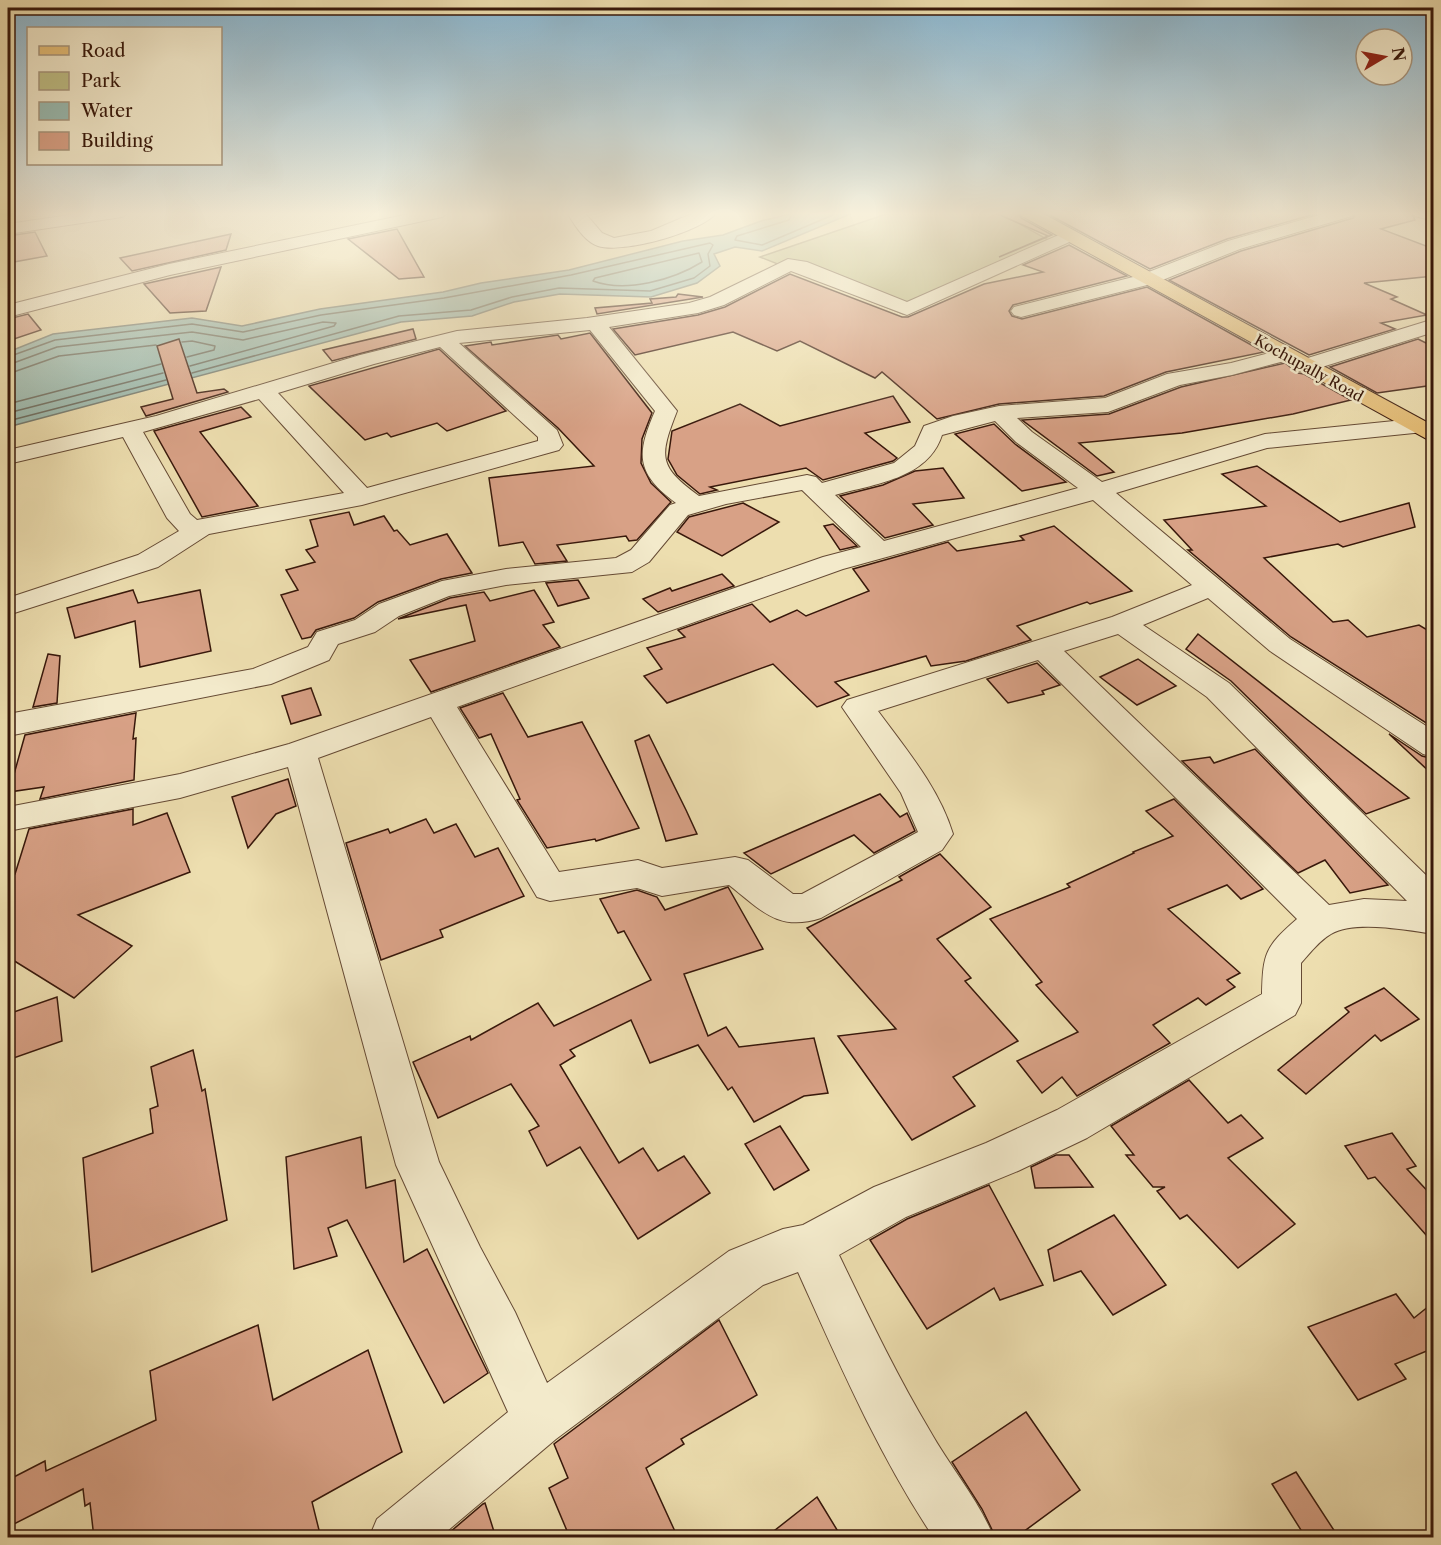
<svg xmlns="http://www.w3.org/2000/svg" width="1441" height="1545" viewBox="0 0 1441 1545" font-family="'Libre Caslon Text',serif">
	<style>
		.green { fill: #bfbf86; stroke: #7c6c48; stroke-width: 1.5 }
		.water { fill: #9abbb1; stroke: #737a6f; stroke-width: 1.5 }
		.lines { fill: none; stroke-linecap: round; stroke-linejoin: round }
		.shore { stroke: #696a5e; stroke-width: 1.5 }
		.building { fill: #d8a186; stroke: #38180b; stroke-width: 1.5 }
		.minor-casing { stroke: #654a34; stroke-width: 2 }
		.major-casing { stroke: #38180b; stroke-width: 2 }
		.minor { fill: #f3eacb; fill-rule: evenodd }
		.major { fill: #e6bf78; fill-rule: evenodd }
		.labels { text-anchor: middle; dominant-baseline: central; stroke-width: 5; stroke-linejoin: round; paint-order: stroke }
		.far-street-label { font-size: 15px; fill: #38180b; stroke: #f3eacb }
	</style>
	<rect width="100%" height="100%" fill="#eddeaf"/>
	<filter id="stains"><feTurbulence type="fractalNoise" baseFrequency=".00333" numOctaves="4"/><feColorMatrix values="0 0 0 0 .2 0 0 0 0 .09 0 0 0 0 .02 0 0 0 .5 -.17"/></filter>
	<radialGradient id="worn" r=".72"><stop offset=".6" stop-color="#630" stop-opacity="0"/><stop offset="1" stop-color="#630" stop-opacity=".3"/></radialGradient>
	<polygon class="green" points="892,212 998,212 1052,242 903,314 760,257"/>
	<polygon class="water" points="798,212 855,212 762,251 735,247 714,254 720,266 697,283 651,297 560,294 514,302 472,316 401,322 8,427 8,352 53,334 192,318 242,326 320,309 443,292 481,283 569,270 683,241 723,235 761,221"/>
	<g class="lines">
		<g class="shore">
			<polyline points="793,212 789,220 737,236 735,240 762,245 840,212"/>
			<path d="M699 253 702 262C673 280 626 293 593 281L595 278Z"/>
			<polyline points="182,342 192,341 215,346 214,350 187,357"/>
			<polyline points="8,357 55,340 192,324 243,332 321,315 444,298 571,275 710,243 713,245 708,254 710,266 694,278 650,291 559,288 512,297 471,310 399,316 192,373"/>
			<polyline points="8,365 57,347 192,332 243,340 323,322 336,323 334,326 190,366"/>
			<polyline points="8,374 59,356 156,345"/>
			<polyline points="8,404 161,364"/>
			<polyline points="8,413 163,373"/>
			<polyline points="8,421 166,380"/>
		</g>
	</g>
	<g class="building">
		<polygon points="993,212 1018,212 1021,218 1052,235 999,257 1048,236"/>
		<polygon points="1044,212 1322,212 1227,239 1150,269"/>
		<polygon points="1356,212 1411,212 1415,220 1381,229 1434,249 1434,276 1364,283 1397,297 1391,299 1427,315 1381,323 1395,329 1309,355 1169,280 1241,251 1353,218"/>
		<polygon points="397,229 424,277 399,279 348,239"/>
		<polygon points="35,232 47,256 8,263 8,236"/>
		<polygon points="231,234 226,250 132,271 120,258"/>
		<polygon points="1069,245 1127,276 1013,305 1009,311 1012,316 1022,319 1147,287 1264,352 1166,372 1104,396 999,404 937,419 882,372 875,378 800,341 777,351 733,332 635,355 613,329 698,315 725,307 790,274 902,317 908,317 984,284 1043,272 1023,265"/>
		<polygon points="221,267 206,311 170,313 144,284"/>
		<polygon points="678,294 703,297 597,314 595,308 652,303 650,299 676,297"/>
		<polygon points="28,314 41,330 8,341 8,319"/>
		<polygon points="413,329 416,339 332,361 323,350"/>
		<polygon points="590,333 652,413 642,439 641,463 651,483 671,502 637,540 629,541 626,536 557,545 567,561 535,564 523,542 499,546 489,478 594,466 558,428 465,346 491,342 492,345 558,335 561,339"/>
		<polygon points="179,339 197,393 224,389 228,392 146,416 141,407 173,399 157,346"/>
		<polygon points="1418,339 1434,347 1434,385 1377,393 1330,367"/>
		<polygon points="439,349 506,411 447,431 437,423 391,437 387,433 365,440 309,386"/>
		<polygon points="1285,363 1298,373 1304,374 1351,400 1293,414 1182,433 1079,443 1114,472 1097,476 1022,420 1109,414 1181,387"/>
		<polygon points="893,396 910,422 865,433 897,458 893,461 823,480 806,468 710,487 717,490 700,494 677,475 668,459 672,431 740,404 780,426"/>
		<polygon points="241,407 251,417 200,432 258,506 202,517 154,431"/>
		<polygon points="994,424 1015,444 1066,482 1022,491 955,434"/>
		<polygon points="1257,466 1340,522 1409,503 1415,527 1343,547 1338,544 1264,558 1333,622 1348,620 1367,637 1419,625 1434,634 1434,728 1291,637 1188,550 1192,550 1164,520 1266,506 1222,474"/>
		<polygon points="943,468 964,498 913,504 933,525 885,538 840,496 883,485 915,471"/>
		<polygon points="743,503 779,522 722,556 677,532 689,517"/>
		<polygon points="349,512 354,525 384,516 394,531 397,530 410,545 447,534 472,573 441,579 378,602 354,618 316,630 311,637 302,639 281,595 298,590 286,570 315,562 306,550 318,546 310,520"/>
		<polygon points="833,524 857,546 840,550 824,526"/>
		<polygon points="1054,526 1132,591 1090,604 1087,602 1017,626 1031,640 966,661 931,666 926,656 835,682 849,695 817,707 773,664 667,703 644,676 662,669 647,648 685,637 678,630 752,604 770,622 797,610 806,616 869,591 853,569 948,542 957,551 1024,540 1020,536"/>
		<polygon points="722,574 734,586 658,612 643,599 670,588 672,591"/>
		<polygon points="578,580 589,598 558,606 546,583"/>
		<polygon points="133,590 138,603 200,590 211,651 140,667 135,621 75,638 67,608"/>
		<polygon points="534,590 554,622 543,625 560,647 431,692 410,660 475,641 466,605 398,619 450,598 484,592 490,601"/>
		<polygon points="1198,634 1309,721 1409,798 1366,814 1231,681 1186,649"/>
		<polygon points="48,654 60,656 57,703 33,707"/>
		<polygon points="1138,659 1176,686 1137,705 1100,677"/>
		<polygon points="1037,663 1060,685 1042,691 1044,694 1008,703 987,679"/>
		<polygon points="311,688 321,715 291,724 282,696"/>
		<polygon points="503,693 528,737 582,722 639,828 596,841 595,839 547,848 517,800 520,799 491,734 479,738 460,708"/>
		<polygon points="136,713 133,739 136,738 134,780 40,799 44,787 9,792 25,735"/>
		<polygon points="1389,734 1422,756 1434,759 1434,776"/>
		<polygon points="649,735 686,810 697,834 666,841 635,741"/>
		<polygon points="1255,749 1388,885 1350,893 1325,860 1298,873 1182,761 1210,757 1214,763"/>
		<polygon points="288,779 296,806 276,814 248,848 232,797"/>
		<polygon points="880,794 900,817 907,813 915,831 874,853 854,835 771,874 744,853"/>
		<polygon points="1174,799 1263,889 1241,899 1227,885 1168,909 1240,973 1227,980 1235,987 1206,1005 1198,998 1153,1025 1170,1043 1077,1096 1062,1077 1042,1093 1017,1061 1078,1032 1036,985 1042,982 990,919 1070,887 1067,884 1134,853 1133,852 1173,836 1146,811"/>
		<polygon points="133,809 133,825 167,813 190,872 78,915 132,946 74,998 8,957 8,875 15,874 29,829"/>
		<polygon points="426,819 434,833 456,824 475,857 498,848 524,896 440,930 443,937 381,960 346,843 388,829 390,833"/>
		<polygon points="940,854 991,907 937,939 971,978 965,981 1018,1041 953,1077 975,1106 912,1140 838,1036 896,1029 807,928 902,880 899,877"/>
		<polygon points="728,887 763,949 684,974 708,1036 726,1027 739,1047 814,1038 828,1093 804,1096 754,1122 732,1087 728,1090 698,1045 650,1063 631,1020 570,1050 575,1056 560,1065 619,1163 643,1148 658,1171 684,1156 710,1193 638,1239 580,1147 547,1166 529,1131 539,1126 511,1084 438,1118 413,1062 470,1036 471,1040 538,1003 554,1026 651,980 624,931 618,933 600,899 637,890 657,897 665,910"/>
		<polygon points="1384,988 1419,1019 1381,1041 1375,1035 1306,1094 1278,1070 1349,1012 1345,1008"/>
		<polygon points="57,997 62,1041 8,1060 8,1014"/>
		<polygon points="193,1050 202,1091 205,1089 227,1220 92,1272 83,1158 153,1133 150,1109 158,1106 151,1067"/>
		<polygon points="1189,1080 1228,1123 1241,1115 1263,1138 1228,1158 1295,1224 1238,1268 1187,1215 1180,1219 1157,1191 1165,1187 1153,1187 1126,1155 1134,1155 1111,1126"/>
		<polygon points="780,1126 809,1170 774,1190 745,1144"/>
		<polygon points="1392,1133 1416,1166 1407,1169 1434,1198 1434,1244 1375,1177 1368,1179 1345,1146"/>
		<polygon points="361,1137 366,1188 395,1180 404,1262 427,1249 488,1373 444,1403 347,1220 328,1228 337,1256 294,1269 286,1157"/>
		<polygon points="1056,1155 1069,1155 1093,1187 1035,1188 1031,1167"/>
		<polygon points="989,1185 1043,1285 1000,1300 994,1288 927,1329 870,1240 907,1219"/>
		<polygon points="1114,1215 1166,1285 1113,1315 1081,1271 1054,1281 1048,1250"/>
		<polygon points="1396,1294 1414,1318 1434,1302 1434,1348 1395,1364 1406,1379 1358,1400 1308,1327"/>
		<polygon points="719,1320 757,1395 681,1439 684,1444 646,1468 678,1538 570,1538 549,1488 568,1478 554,1444"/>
		<polygon points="258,1325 273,1400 368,1350 402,1452 312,1502 321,1538 94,1538 90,1503 85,1506 83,1489 8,1527 8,1480 45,1461 46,1471 156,1420 150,1371"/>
		<polygon points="1026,1412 1080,1490 1015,1538 996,1538 982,1509 952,1462"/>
		<polygon points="1296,1472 1339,1538 1306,1538 1272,1484"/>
		<polygon points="817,1497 842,1538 765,1538"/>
		<polygon points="485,1503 496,1538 443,1538 483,1504"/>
	</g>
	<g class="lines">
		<g class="minor-casing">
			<g id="minor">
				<polygon points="90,212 130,212 122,217 8,234 8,224"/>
				<polygon points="419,212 450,212 442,217 170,275 8,317 8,305 169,264"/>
				<path d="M567 212H584L602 233 614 238 651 231 696 212H717C703 232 622 254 598 246 585 242 573 223 567 212Z"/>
				<polygon points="1329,212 1354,212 1352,216 1240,249 1155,283 1021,317 1014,315 1011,311 1014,307 1141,275 1228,241"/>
				<polygon points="1413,212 1434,212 1434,221 1415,216"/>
				<path d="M1070 230 1079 235 1076 239 907 315 791 271 724 305 698 313 609 327 677 411C659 457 658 466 699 496L807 475 816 477 822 483 894 463 915 446 924 426 953 416 999 406 1105 398 1167 374 1231 363 1285 349 1292 351 1296 355 1292 359 1232 375 1180 385 1108 412 1017 418 1032 432 1102 482 1265 434 1414 419 1422 421 1426 426 1422 431 1414 433 1267 448 1116 493 1290 639 1434 731V757L1423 754 1270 651 1208 598 1143 625 1229 683 1434 883V934C1407 930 1355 920 1331 934 1319 941 1310 953 1301 963V1003L1295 1015 1087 1138 1018 1171 906 1217 839 1255C868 1315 896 1374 930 1431 950 1467 979 1500 994 1538H934C878 1454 839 1363 798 1272L763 1285 556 1439 439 1538H369L377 1519 508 1412 396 1165 288 767 180 798 8 831V807L180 774 289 744 823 557 861 547 802 490 726 504 688 515 649 562 632 572 506 585 449 596 399 616 375 632 338 644 329 660 271 684 8 736V714L253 669 308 647 317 632 355 620 379 604 442 581 506 569 616 558 631 550 670 505 676 503C636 473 636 455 655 411L590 330 459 343 557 430 563 445 559 450 362 505 209 534 158 567 8 615V598L138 555 179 531 167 518 123 437 8 464V450L156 416 360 355 457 331 587 318 689 303 710 297 788 259 807 262 907 302ZM440 347 538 437V441L367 488 278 393 374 364ZM259 399 344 493 197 520 190 514 143 432ZM995 421 1016 442 1078 488 884 541 835 495C874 484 928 479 942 435ZM1093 500 1192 585 1112 617 847 700 842 707 901 793 918 832 802 894H793L748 860 735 857 662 868 638 860 559 872 457 707 843 569ZM1118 634 1207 697 1407 901 1364 899 1329 905 1064 651ZM1038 660 1297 919C1265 947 1263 953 1262 994L1057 1110 986 1143 874 1187 803 1225 783 1229 729 1251 547 1383 515 1312 480 1247 439 1162 318 758 431 717 537 897 550 901 637 888 662 896 729 885C761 910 778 932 821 918L942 850 953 834C939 788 906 749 878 711Z"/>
				<polygon points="1434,319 1434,332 1306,372 1298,371 1295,366 1298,361"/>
			</g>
		</g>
		<g class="major-casing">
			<polygon id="major" points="1020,212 1040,212 1434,426 1434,443 1022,216"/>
		</g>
		<use href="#minor" class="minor"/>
		<use href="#major" class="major"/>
	</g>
	<linearGradient id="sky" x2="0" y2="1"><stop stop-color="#89b7d2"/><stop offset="0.5" stop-color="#f7f0db"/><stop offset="1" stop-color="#f7f0db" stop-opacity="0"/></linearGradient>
	<rect width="1441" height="428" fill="url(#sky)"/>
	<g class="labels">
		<g class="far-street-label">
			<text transform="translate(1309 368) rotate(29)">Kochupally Road</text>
		</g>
	</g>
	<rect width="1441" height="1545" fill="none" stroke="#eddeaf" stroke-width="30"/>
	<rect x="9" y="9" width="1423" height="1527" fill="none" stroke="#38180b" stroke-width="3"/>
	<rect x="15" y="15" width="1411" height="1515" fill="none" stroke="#38180b" stroke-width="1.5"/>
	<rect x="27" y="27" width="195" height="138" fill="#f3eacb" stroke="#a8967e" stroke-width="1.5"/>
	<rect x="39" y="46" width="30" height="9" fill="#e6bf78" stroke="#a8967e" stroke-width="1.5"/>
	<text x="81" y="57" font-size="18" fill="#38180b">Road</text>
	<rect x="39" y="72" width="30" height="18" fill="#bfbf86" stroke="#a8967e" stroke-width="1.5"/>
	<text x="81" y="87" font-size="18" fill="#38180b">Park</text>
	<rect x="39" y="102" width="30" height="18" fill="#9abbb1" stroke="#a8967e" stroke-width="1.5"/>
	<text x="81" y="117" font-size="18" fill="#38180b">Water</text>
	<rect x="39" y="132" width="30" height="18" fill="#d8a186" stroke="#a8967e" stroke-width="1.5"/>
	<text x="81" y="147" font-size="18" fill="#38180b">Building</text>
	<g transform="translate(1384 57) rotate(80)"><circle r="28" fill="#f3eacb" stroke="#a8967e" stroke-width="1.5"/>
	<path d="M0-4.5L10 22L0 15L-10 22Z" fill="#8f2418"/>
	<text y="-9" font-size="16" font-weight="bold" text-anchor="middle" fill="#38180b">N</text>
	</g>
	<rect width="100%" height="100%" filter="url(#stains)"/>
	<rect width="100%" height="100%" fill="url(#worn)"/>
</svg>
